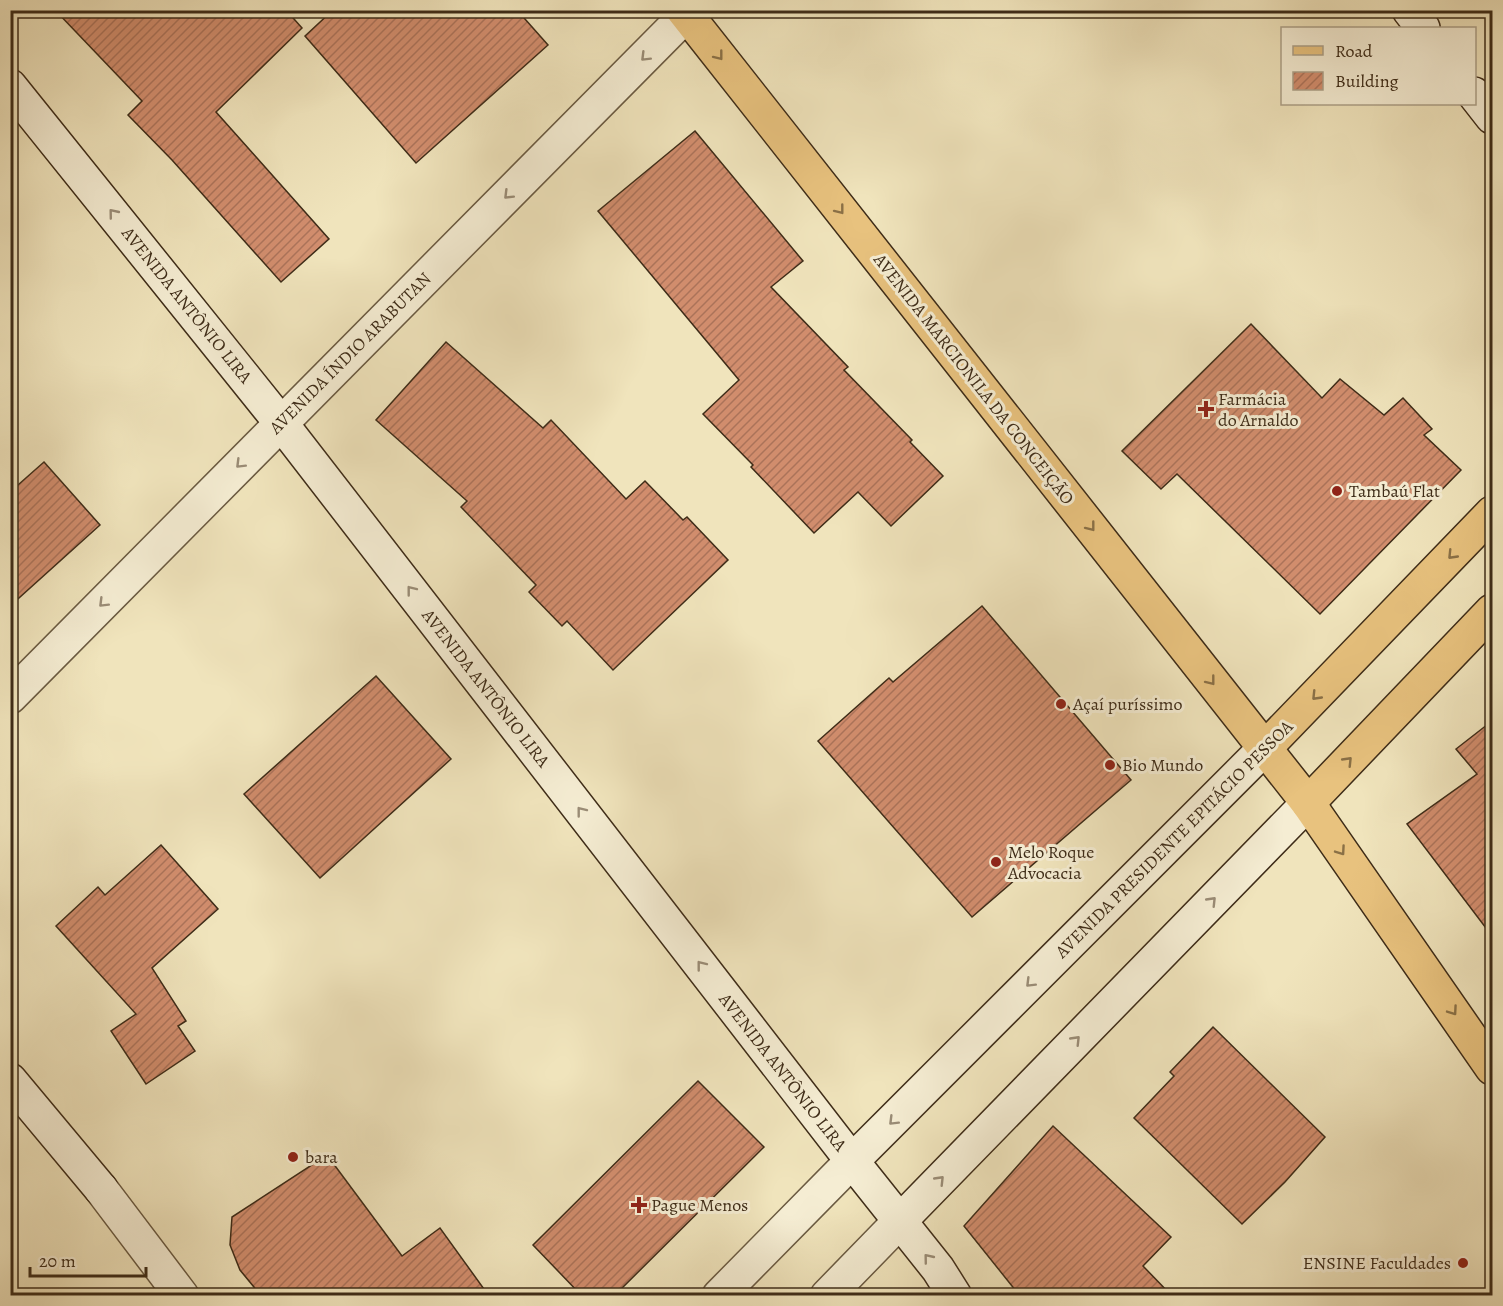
<svg xmlns="http://www.w3.org/2000/svg" width="1503" height="1306" viewBox="0 0 1503 1306" font-family="Alegreya,serif">
	<style>
		.building { fill: url(#building-hatch); stroke: #3e2c18; stroke-width: 1.5 }
		.lines { fill: none; stroke-linecap: round; stroke-linejoin: round }
		.street-casing { stroke: #6a5a41; stroke-width: 36 }
		.secondary-casing { stroke: #3e2c18; stroke-width: 36 }
		.primary-casing { stroke: #3e2c18; stroke-width: 36 }
		.street { stroke: #f5edd3; stroke-width: 33 }
		.secondary { stroke: #f5edd3; stroke-width: 33 }
		.primary { stroke: #e8c27e; stroke-width: 33 }
		.oneway { stroke: #8a7046 }
		.oneway2 { stroke: #9a8c76 }
		.poi-dot { fill: #8f2418; stroke: #f5edd3; stroke-width: 2 }
		.labels { text-anchor: middle; dominant-baseline: central; stroke-width: 6; stroke-linejoin: round; paint-order: stroke }
		.street-label { font-size: 18px; fill: #3e2c18; stroke: #f5edd3 }
		.poi-label { font-size: 18px; fill: #3e2c18; stroke: #f5edd3; text-anchor: start }
	</style>
	<defs>
		<pattern id="building-hatch" width="6" height="6" patternUnits="userSpaceOnUse" patternTransform="scale(1.5)"><rect width="6" height="6" fill="#d18d6d"/><path d="M-1 1l2-2M0 6l6-6M5 7l2-2" fill="none" stroke="#ab7359"/></pattern>
	</defs>
	<rect width="100%" height="100%" fill="#f0e4bc"/>
	<filter id="stains"><feTurbulence type="fractalNoise" baseFrequency=".00333" numOctaves="4"/><feColorMatrix values="0 0 0 0 .2 0 0 0 0 .09 0 0 0 0 .02 0 0 0 .5 -.17"/></filter>
	<radialGradient id="worn" r=".72"><stop offset=".6" stop-color="#630" stop-opacity="0"/><stop offset="1" stop-color="#630" stop-opacity=".3"/></radialGradient>
	<g class="building">
		<polygon points="55,10 286,10 302,28 216,112 329,239 281,282 172,160 128,115 142,101"/>
		<polygon points="333,10 517,10 548,45 416,163 305,36"/>
		<polygon points="695,131 803,261 771,287 848,367 844,370 912,440 910,442 943,476 891,526 858,492 814,533 751,467 753,465 703,414 739,380 598,211"/>
		<polygon points="1251,324 1322,398 1340,379 1384,415 1403,398 1432,429 1424,435 1461,470 1320,614 1177,474 1161,489 1122,451"/>
		<polygon points="446,342 543,428 551,420 626,499 645,481 683,520 687,517 728,560 613,670 567,621 562,626 529,592 536,585 461,507 467,501 376,420"/>
		<polygon points="44,462 100,525 10,606 10,492"/>
		<polygon points="982,606 1131,780 972,917 818,741 889,678 893,682"/>
		<polygon points="376,676 451,759 320,878 244,794"/>
		<polygon points="1492,721 1492,936 1407,824 1477,774 1456,749"/>
		<polygon points="161,845 218,909 152,968 186,1021 178,1026 195,1051 146,1084 111,1031 136,1014 56,926 98,887 105,895"/>
		<polygon points="1213,1027 1325,1137 1285,1182 1242,1224 1134,1118 1174,1076 1170,1072"/>
		<polygon points="698,1081 764,1147 614,1296 582,1296 533,1245"/>
		<polygon points="1053,1126 1171,1237 1143,1266 1172,1296 1020,1296 964,1226"/>
		<polygon points="327,1155 402,1256 440,1228 489,1296 265,1296 258,1292 240,1270 230,1245 232,1217"/>
	</g>
	<g class="lines">
		<g class="street-casing">
			<g id="street">
				<polyline points="10,697 691,10"/>
				<polyline points="101,1189 182,1296"/>
				<polyline points="719,1296 852,1161"/>
				<polyline points="827,1296 899,1222"/>
			</g>
		</g>
		<g class="secondary-casing">
			<g id="secondary">
				<polyline points="1409,10 1423,28"/>
				<polyline points="10,86 281,423 852,1161 938,1269 955,1296"/>
				<polyline points="1474,94 1492,117"/>
				<polyline points="10,1080 101,1189"/>
				<polyline points="852,1161 1265,748"/>
				<polyline points="899,1222 1308,803"/>
			</g>
		</g>
		<g class="primary-casing">
			<g id="primary">
				<polyline points="683,10 1308,803 1492,1068"/>
				<polyline points="1265,748 1492,513"/>
				<polyline points="1308,803 1492,611"/>
			</g>
		</g>
		<use href="#street" class="street"/>
		<use href="#secondary" class="secondary"/>
		<use href="#primary" class="primary"/>
	</g>
	<defs><path id="oneway-chevron" d="M-2-3.5L2.5 0L-2 3.5" fill="none" stroke-width="1.6" stroke-linecap="round" stroke-linejoin="round" transform="scale(1.5)"/></defs>
	<g class="oneway">
		<use href="#oneway-chevron" transform="translate(719 56) rotate(52)"/>
		<use href="#oneway-chevron" transform="translate(840 210) rotate(52)"/>
		<use href="#oneway-chevron" transform="translate(1091 527) rotate(52)"/>
		<use href="#oneway-chevron" transform="translate(1452 555) rotate(134)"/>
		<use href="#oneway-chevron" transform="translate(1211 681) rotate(52)"/>
		<use href="#oneway-chevron" transform="translate(1316 696) rotate(134)"/>
		<use href="#oneway-chevron" transform="translate(1348 761) rotate(-46)"/>
		<use href="#oneway-chevron" transform="translate(1341 851) rotate(55)"/>
		<use href="#oneway-chevron" transform="translate(1453 1011) rotate(55)"/>
	</g>
	<g class="oneway2">
		<use href="#oneway-chevron" transform="translate(645 57) rotate(135)"/>
		<use href="#oneway-chevron" transform="translate(508 195) rotate(135)"/>
		<use href="#oneway-chevron" transform="translate(113 213) rotate(-129)"/>
		<use href="#oneway-chevron" transform="translate(240 464) rotate(135)"/>
		<use href="#oneway-chevron" transform="translate(411 590) rotate(-128)"/>
		<use href="#oneway-chevron" transform="translate(103 603) rotate(135)"/>
		<use href="#oneway-chevron" transform="translate(581 811) rotate(-128)"/>
		<use href="#oneway-chevron" transform="translate(1212 901) rotate(-46)"/>
		<use href="#oneway-chevron" transform="translate(701 965) rotate(-128)"/>
		<use href="#oneway-chevron" transform="translate(1030 983) rotate(135)"/>
		<use href="#oneway-chevron" transform="translate(1076 1040) rotate(-46)"/>
		<use href="#oneway-chevron" transform="translate(893 1121) rotate(135)"/>
		<use href="#oneway-chevron" transform="translate(940 1180) rotate(-46)"/>
		<use href="#oneway-chevron" transform="translate(928 1258) rotate(-129)"/>
	</g>
	<g class="poi-dot">
		<path d="M1203 400h6v6h6v6h-6v6h-6v-6h-6v-6h6z"/>
		<circle cx="1337" cy="491" r="6"/>
		<circle cx="1061" cy="704" r="6"/>
		<circle cx="1110" cy="765" r="6"/>
		<circle cx="996" cy="862" r="6"/>
		<circle cx="293" cy="1157" r="6"/>
		<path d="M636 1196h6v6h6v6h-6v6h-6v-6h-6v-6h6z"/>
		<circle cx="1463" cy="1263" r="6"/>
	</g>
	<g class="labels">
		<g class="street-label">
			<text transform="translate(187 305) rotate(51)">AVENIDA ANTÔNIO LIRA</text>
			<text transform="translate(350 353) rotate(-45)">AVENIDA ÍNDIO ARABUTAN</text>
			<text transform="translate(974 379) rotate(52)">AVENIDA MARCIONILA DA CONCEIÇÃO</text>
			<text transform="translate(486 688) rotate(52)">AVENIDA ANTÔNIO LIRA</text>
			<text transform="translate(1174 839) rotate(-45)">AVENIDA PRESIDENTE EPITÁCIO PESSOA</text>
			<text transform="translate(783 1072) rotate(52)">AVENIDA ANTÔNIO LIRA</text>
		</g>
		<g class="poi-label">
			<text x="1218" y="399">Farmácia<tspan x="1218" dy="21">do Arnaldo</tspan></text>
			<text x="1349" y="491">Tambaú Flat</text>
			<text x="1073" y="704">Açaí puríssimo</text>
			<text x="1122" y="765">Bio Mundo</text>
			<text x="1008" y="852">Melo Roque<tspan x="1008" dy="21">Advocacia</tspan></text>
			<text x="305" y="1157">bara</text>
			<text x="651" y="1205">Pague Menos</text>
			<text x="1451" y="1263" text-anchor="end">ENSINE Faculdades</text>
		</g>
	</g>
	<rect width="1503" height="1306" fill="none" stroke="#f0e4bc" stroke-width="36"/>
	<rect x="12" y="12" width="1479" height="1282" fill="none" stroke="#3e2c18" stroke-width="3"/>
	<rect x="18" y="18" width="1467" height="1270" fill="none" stroke="#3e2c18" stroke-width="1.5"/>
	<rect x="1281" y="27" width="195" height="78" fill="#f5edd3" stroke="#aca088" stroke-width="1.5"/>
	<rect x="1293" y="46" width="30" height="9" fill="#e8c27e" stroke="#aca088" stroke-width="1.5"/>
	<text x="1335" y="57" font-size="18" fill="#3e2c18">Road</text>
	<rect x="1293" y="72" width="30" height="18" fill="url(#building-hatch)" stroke="#aca088" stroke-width="1.5"/>
	<text x="1335" y="87" font-size="18" fill="#3e2c18">Building</text>
	<path d="M30 1267v9h116v-9" fill="none" stroke="#3e2c18" stroke-width="3"/>
	<text x="39" y="1267" font-size="18" fill="#3e2c18" stroke="#f5edd3" stroke-width="4.5" paint-order="stroke">20 m</text>
	<rect width="100%" height="100%" filter="url(#stains)"/>
	<rect width="100%" height="100%" fill="url(#worn)"/>
</svg>
